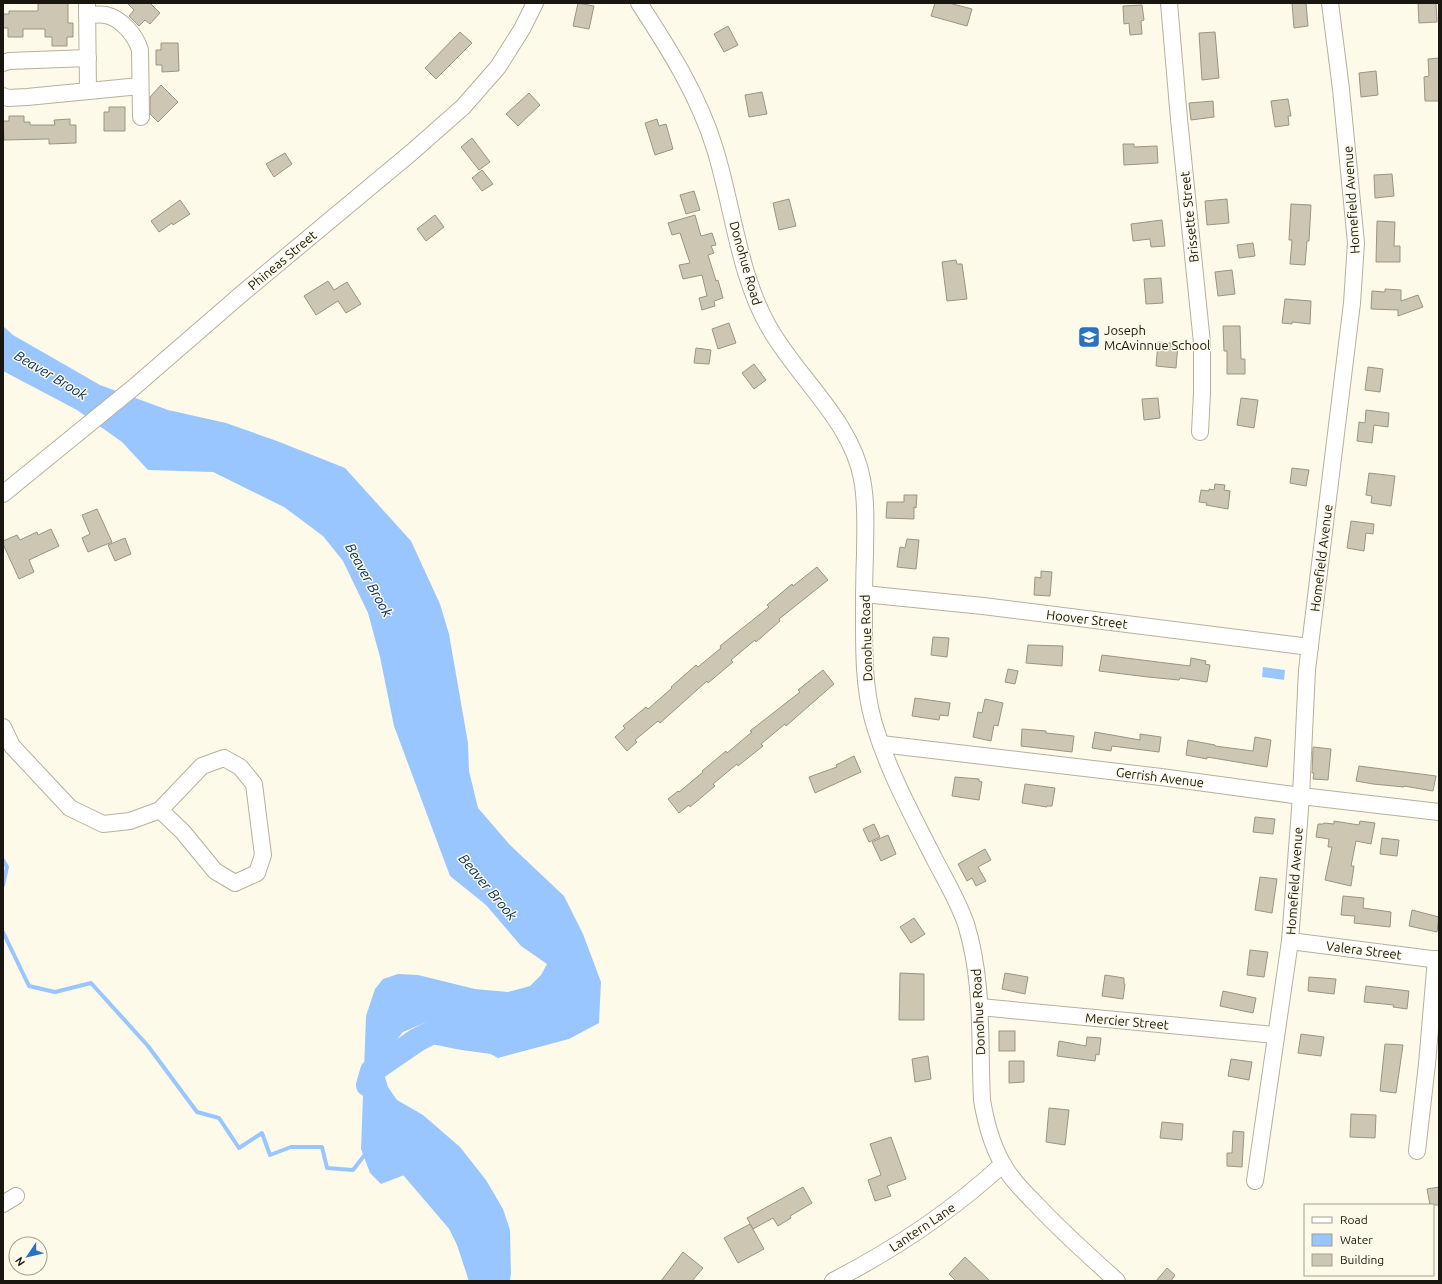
<svg xmlns="http://www.w3.org/2000/svg" width="1442" height="1284" viewBox="0 0 1442 1284" font-family="Ubuntu,sans-serif">
	<style>
		.water { fill: #99c6ff }
		.lines { fill: none; stroke-linecap: round; stroke-linejoin: round }
		.stream { stroke: #99c6ff; stroke-width: 4 }
		.river { stroke: #99c6ff; stroke-width: 24 }
		.building { fill: #ccc6b2; stroke: #9a9582 }
		.minor-casing { stroke: #b6b09d; stroke-width: 18 }
		.minor { stroke: #fff; stroke-width: 16 }
		.labels { text-anchor: middle; dominant-baseline: central; stroke-width: 3; stroke-linejoin: round; paint-order: stroke }
		.street-label { font-size: 13px; fill: #18160f; stroke: #fefae9 }
		.poi-label { font-size: 13px; fill: #18160f; stroke: #fefae9; text-anchor: start }
		.water-label { font-size: 14px; font-style: italic; fill: #023162; stroke: #fefae9 }
	</style>
	<rect width="100%" height="100%" fill="#fefae9"/>
	<g class="water">
		<polygon points="3,326 13,335 100,385 168,410 226,423 277,441 345,468 411,541 440,604 449,634 468,743 469,771 478,808 510,845 564,896 583,934 601,982 599,1023 569,1039 498,1058 429,1021 403,1032 393,1044 387,1060 384,1074 388,1087 397,1100 423,1115 460,1147 486,1180 503,1209 510,1230 511,1273 510,1281 469,1281 450,1224 445,1193 432,1177 415,1171 381,1184 370,1173 361,1149 366,1016 375,989 383,979 398,974 418,975 475,989 508,992 530,986 541,975 547,964 521,946 486,905 450,876 394,726 380,657 368,613 343,561 323,536 284,507 213,472 148,470 122,442 77,410 3,371"/>
		<polygon points="1263,667 1285,670 1284,680 1262,677"/>
	</g>
	<g class="lines">
		<g class="stream">
			<polyline points="3,860 7,867 3,885"/>
			<polyline points="3,932 29,986 55,992 91,983 148,1046 197,1112 219,1118 239,1148 262,1133 270,1155 291,1147 322,1147 327,1168 353,1170 367,1152"/>
		</g>
		<g class="river">
			<polyline points="368,1085 372,1071 417,1040 433,1032 457,1037 492,1042"/>
			<polyline points="397,1146 412,1167 459,1222 474,1252 481,1281"/>
		</g>
	</g>
	<g class="building">
		<polygon points="38,3 68,3 68,23 73,23 73,37 67,37 67,46 52,46 52,37 45,37 45,29 23,29 23,37 8,37 8,28 3,28 3,14 9,14 9,11 38,11"/>
		<polygon points="127,3 150,3 160,13 150,24 145,20 139,26 129,16 134,10"/>
		<polygon points="578,3 594,6 589,29 573,26"/>
		<polygon points="935,3 949,3 972,9 967,26 931,16"/>
		<polygon points="1292,3 1306,3 1308,26 1294,28"/>
		<polygon points="1418,3 1436,3 1437,22 1419,23"/>
		<polygon points="1142,5 1144,20 1141,21 1142,34 1130,35 1129,23 1124,24 1123,6"/>
		<polygon points="728,26 738,45 724,52 714,34"/>
		<polygon points="460,32 472,43 436,79 425,68"/>
		<polygon points="1215,32 1219,78 1202,80 1199,33"/>
		<polygon points="161,43 178,43 179,71 162,72 162,65 156,65 156,50 161,50"/>
		<polygon points="1439,58 1439,101 1425,101 1424,77 1429,76 1428,59"/>
		<polygon points="1376,71 1378,95 1361,97 1359,73"/>
		<polygon points="161,85 178,102 158,122 150,114 150,97"/>
		<polygon points="762,92 767,114 749,117 745,95"/>
		<polygon points="529,93 540,105 518,126 506,114"/>
		<polygon points="1288,99 1291,116 1288,116 1289,125 1275,127 1271,101"/>
		<polygon points="1213,101 1214,117 1191,120 1189,103"/>
		<polygon points="109,107 125,107 125,131 104,131 104,112 109,112"/>
		<polygon points="9,116 24,116 24,122 30,122 30,125 55,125 54,120 70,119 70,125 76,125 76,143 49,144 49,139 4,140 3,121 9,121"/>
		<polygon points="657,119 659,126 666,124 673,149 655,155 645,123"/>
		<polygon points="472,138 490,162 479,170 461,147"/>
		<polygon points="1123,144 1134,144 1134,147 1157,146 1158,163 1124,165"/>
		<polygon points="285,153 292,164 274,177 266,164"/>
		<polygon points="482,170 493,184 482,191 472,178"/>
		<polygon points="1392,174 1394,196 1375,198 1374,175"/>
		<polygon points="694,191 700,210 686,214 680,195"/>
		<polygon points="789,199 796,226 779,230 773,203"/>
		<polygon points="1227,199 1229,223 1207,225 1205,201"/>
		<polygon points="180,200 190,214 173,225 172,223 159,232 151,221"/>
		<polygon points="1291,204 1311,205 1309,241 1307,241 1305,265 1290,264 1292,240 1289,240"/>
		<polygon points="435,215 444,227 426,241 417,229"/>
		<polygon points="695,215 701,236 712,233 716,245 711,246 714,253 708,255 716,281 718,280 723,298 714,301 715,306 702,310 699,298 707,296 702,275 683,279 679,265 690,263 680,233 672,235 668,223"/>
		<polygon points="1162,220 1165,246 1151,247 1150,239 1133,241 1131,224"/>
		<polygon points="1377,221 1395,222 1394,246 1400,246 1400,262 1376,262"/>
		<polygon points="1253,243 1255,256 1239,258 1237,245"/>
		<polygon points="956,260 957,264 962,264 967,299 947,301 942,262"/>
		<polygon points="1232,270 1235,294 1218,296 1215,272"/>
		<polygon points="1161,278 1163,303 1146,304 1144,279"/>
		<polygon points="328,281 334,290 347,282 361,304 346,313 338,301 316,315 304,296"/>
		<polygon points="1385,289 1401,290 1401,301 1418,295 1423,307 1398,316 1398,310 1371,309 1372,291 1385,292"/>
		<polygon points="1285,299 1311,301 1310,324 1292,322 1292,324 1282,323"/>
		<polygon points="729,323 736,343 718,349 712,329"/>
		<polygon points="1223,326 1240,326 1241,359 1245,359 1245,374 1227,374 1227,351 1224,351"/>
		<polygon points="1158,342 1178,344 1176,368 1156,366"/>
		<polygon points="696,348 711,350 709,364 694,363"/>
		<polygon points="754,364 766,380 754,389 742,373"/>
		<polygon points="1368,367 1383,369 1380,392 1365,390"/>
		<polygon points="1158,398 1160,418 1144,420 1142,399"/>
		<polygon points="1241,398 1258,400 1254,428 1237,425"/>
		<polygon points="1366,410 1389,413 1388,427 1374,425 1372,443 1357,441 1359,422 1365,423"/>
		<polygon points="1292,468 1309,470 1306,486 1290,483"/>
		<polygon points="1369,473 1395,476 1391,506 1371,503 1372,496 1366,495"/>
		<polygon points="1215,484 1225,485 1224,490 1230,491 1228,509 1206,505 1207,503 1199,502 1201,490 1209,491 1209,489 1214,490"/>
		<polygon points="904,495 917,495 916,508 914,507 914,519 886,518 887,502 904,502"/>
		<polygon points="97,509 112,542 88,552 82,538 90,534 82,515"/>
		<polygon points="1351,521 1374,524 1373,534 1366,533 1364,551 1347,548"/>
		<polygon points="51,529 59,546 29,560 34,572 19,579 3,544 3,541 17,535 20,540 37,532 38,535"/>
		<polygon points="125,538 131,554 115,561 108,545"/>
		<polygon points="907,539 919,540 916,569 897,567 900,547 905,548"/>
		<polygon points="817,567 828,580 779,619 780,621 756,642 755,640 731,660 733,662 708,683 707,681 660,723 658,721 635,740 637,742 627,751 615,737 625,728 623,726 646,707 648,709 672,688 671,687 696,665 698,667 721,648 720,646 769,607 767,605 792,584 793,586"/>
		<polygon points="1041,571 1052,572 1050,596 1034,595 1035,577 1041,578"/>
		<polygon points="933,637 949,638 947,657 931,655"/>
		<polygon points="1028,645 1063,646 1062,666 1026,663"/>
		<polygon points="1102,655 1190,666 1191,658 1206,661 1205,664 1210,665 1207,682 1180,678 1179,680 1148,677 1099,671"/>
		<polygon points="1008,669 1018,671 1015,684 1005,682"/>
		<polygon points="823,670 834,684 786,726 785,724 761,744 763,746 738,766 737,764 713,784 715,786 690,807 689,805 679,813 668,799 678,791 679,792 703,772 702,771 726,751 727,753 752,732 750,731 800,692 798,690"/>
		<polygon points="915,698 950,703 948,716 940,715 939,720 912,716"/>
		<polygon points="985,699 1003,703 998,726 994,725 991,741 973,737 978,712 982,713"/>
		<polygon points="1022,729 1046,731 1046,733 1074,736 1072,752 1021,746"/>
		<polygon points="1095,732 1140,740 1140,734 1161,737 1159,752 1112,746 1111,751 1092,748"/>
		<polygon points="1255,737 1271,740 1267,767 1207,757 1207,759 1186,755 1188,740 1215,745 1215,746 1253,751"/>
		<polygon points="1313,747 1331,749 1328,780 1313,779 1314,773 1312,773"/>
		<polygon points="854,756 861,772 815,793 809,777 837,767 836,765"/>
		<polygon points="1359,766 1436,776 1433,791 1404,786 1404,787 1373,784 1356,781"/>
		<polygon points="955,777 979,779 979,781 982,782 979,800 952,796"/>
		<polygon points="1025,784 1055,788 1052,806 1047,806 1047,807 1022,803"/>
		<polygon points="1255,817 1275,819 1273,834 1253,832"/>
		<polygon points="1334,821 1359,825 1360,821 1375,823 1371,844 1356,841 1351,866 1354,866 1351,886 1325,880 1332,847 1328,847 1329,839 1316,837 1318,824 1323,824 1324,823 1334,824"/>
		<polygon points="874,824 880,837 869,842 863,829"/>
		<polygon points="888,835 896,854 881,861 872,842"/>
		<polygon points="1382,838 1399,840 1397,856 1380,854"/>
		<polygon points="985,849 991,860 978,867 986,881 976,886 972,878 967,881 958,864"/>
		<polygon points="1260,877 1277,879 1272,913 1255,910"/>
		<polygon points="1343,896 1364,898 1363,908 1391,912 1390,927 1354,923 1355,916 1341,915"/>
		<polygon points="1412,910 1439,917 1437,932 1409,926"/>
		<polygon points="914,918 925,934 911,943 900,927"/>
		<polygon points="1250,950 1268,952 1264,977 1247,975"/>
		<polygon points="900,973 924,974 924,1020 899,1020"/>
		<polygon points="1005,973 1028,977 1025,994 1002,989"/>
		<polygon points="1105,975 1124,978 1124,984 1125,984 1123,999 1102,996"/>
		<polygon points="1309,977 1336,979 1334,994 1308,991"/>
		<polygon points="1366,986 1409,991 1407,1009 1393,1007 1394,1005 1364,1002"/>
		<polygon points="1223,991 1256,998 1253,1013 1220,1006"/>
		<rect x="999" y="1031" width="16" height="20"/>
		<polygon points="1301,1034 1324,1037 1321,1056 1298,1053"/>
		<polygon points="1087,1037 1101,1038 1099,1055 1096,1054 1095,1061 1057,1056 1059,1041 1086,1046"/>
		<polygon points="1385,1044 1403,1045 1396,1093 1380,1091"/>
		<polygon points="928,1056 931,1079 915,1082 912,1059"/>
		<polygon points="1231,1059 1252,1062 1249,1080 1228,1076"/>
		<polygon points="1009,1061 1024,1061 1024,1082 1009,1083"/>
		<polygon points="1049,1108 1069,1110 1065,1145 1046,1142"/>
		<polygon points="1351,1114 1376,1115 1375,1138 1350,1137"/>
		<polygon points="1162,1122 1183,1124 1182,1140 1160,1138"/>
		<polygon points="1233,1131 1244,1132 1242,1167 1227,1166 1227,1153 1232,1153"/>
		<polygon points="891,1137 906,1179 887,1186 891,1196 875,1201 868,1180 881,1175 870,1144"/>
		<polygon points="803,1187 812,1203 790,1216 791,1218 778,1226 773,1218 753,1229 747,1218"/>
		<polygon points="1439,1187 1439,1205 1430,1205 1427,1189"/>
		<polygon points="750,1224 764,1249 738,1263 724,1238"/>
		<polygon points="683,1252 703,1268 692,1281 661,1281"/>
		<polygon points="965,1257 990,1281 956,1281 949,1274"/>
		<polygon points="1167,1268 1175,1275 1171,1281 1156,1281"/>
	</g>
	<g class="lines">
		<g class="minor-casing">
			<g id="minor">
				<polyline points="87,3 88,91"/>
				<path d="M639 3C669 49 699 96 715 149 733 207 739 277 770 329 798 378 852 422 862 479 867 504 865 530 865 555 864 577 864 598 864 620 864 654 864 687 873 720 887 769 912 815 935 860 946 881 958 901 966 924 984 983 979 1039 982 1100 986 1124 993 1150 1007 1171 1015 1183 1025 1193 1035 1203 1061 1231 1089 1256 1117 1281"/>
				<polyline points="1169,3 1179,119 1202,343 1202,393 1200,432"/>
				<path d="M87 15C93 15 100 14 106 15 122 19 136 36 140 50L141 117"/>
				<polyline points="3,63 9,61 88,58"/>
				<polyline points="3,96 8,98 27,97 140,86"/>
				<polyline points="3,494 133,388 245,291 412,152 463,107 498,67 522,29 535,3"/>
				<polyline points="864,594 983,606 1310,647"/>
				<polyline points="3,727 12,746 70,808 103,824 130,821 160,810 202,766 224,758 240,767 254,784 263,855 257,873 235,883 215,871 183,832 160,810"/>
				<polyline points="881,744 1161,777 1301,796 1439,812"/>
				<polyline points="1290,941 1439,960"/>
				<polyline points="980,1007 1275,1035"/>
				<polyline points="1417,1151 1427,1064 1436,959"/>
				<polyline points="1255,1181 1290,941 1301,796 1307,670 1352,303 1356,243 1341,89 1330,3"/>
				<polyline points="3,1204 16,1196"/>
				<path d="M833 1281C895 1249 952 1211 1003 1164"/>
			</g>
		</g>
		<use href="#minor" class="minor"/>
	</g>
	<defs>
		<g id="school-square" transform="scale(1.15)"><rect x="-9" y="-9" width="18" height="18" rx="4" fill="#2a71c2" stroke="#fefae9"/><path d="M0-5L7-2L0 1L-7-2ZM-4 1L0 2.5L4 1V4Q0 6-4 4Z" fill="#fff"/></g>
	</defs>
	<g fill-rule="evenodd">
		<use href="#school-square" x="1089" y="337"/>
	</g>
	<g class="labels">
		<g class="street-label">
			<text transform="translate(1351 200) rotate(-94)">Homefield Avenue</text>
			<text transform="translate(1189 217) rotate(-96)">Brissette Street</text>
			<text transform="translate(282 260) rotate(-40)">Phineas Street</text>
			<text transform="translate(746 263) rotate(74)">Donohue Road</text>
			<text transform="translate(1321 558) rotate(-83)">Homefield Avenue</text>
			<text transform="translate(1087 619) rotate(7)">Hoover Street</text>
			<text transform="translate(866 638) rotate(-92)">Donohue Road</text>
			<text transform="translate(1160 777) rotate(7)">Gerrish Avenue</text>
			<text transform="translate(1294 881) rotate(-86)">Homefield Avenue</text>
			<text transform="translate(1364 950) rotate(7)">Valera Street</text>
			<text transform="translate(978 1012) rotate(-93)">Donohue Road</text>
			<text transform="translate(1127 1021) rotate(5)">Mercier Street</text>
			<text transform="translate(922 1227) rotate(-34)">Lantern Lane</text>
		</g>
		<g class="poi-label">
			<text x="1104" y="330">Joseph<tspan x="1104" dy="15">McAvinnue School</tspan></text>
		</g>
		<g class="water-label">
			<text transform="translate(51 375) rotate(31)">Beaver Brook</text>
			<text transform="translate(369 580) rotate(61)">Beaver Brook</text>
			<text transform="translate(488 887) rotate(50)">Beaver Brook</text>
		</g>
	</g>
	<rect width="1442" height="1284" fill="none" stroke="#18160f" stroke-width="8"/>
	<rect x="1304" y="1204" width="130" height="72" fill="#fefae9" stroke="#a29f92"/>
	<rect x="1312" y="1217" width="20" height="6" fill="#ffffff" stroke="#a29f92"/>
	<text x="1340" y="1224" font-size="12" fill="#18160f">Road</text>
	<rect x="1312" y="1234" width="20" height="12" fill="#99c6ff" stroke="#a29f92"/>
	<text x="1340" y="1244" font-size="12" fill="#18160f">Water</text>
	<rect x="1312" y="1254" width="20" height="12" fill="#ccc6b2" stroke="#a29f92"/>
	<text x="1340" y="1264" font-size="12" fill="#18160f">Building</text>
	<g transform="translate(28 1256) rotate(235)"><circle r="19" fill="#fefae9" stroke="#a29f92"/>
	<path d="M0-3L7 15L0 10L-7 15Z" fill="#2a71c2"/>
	<text y="-6" font-size="11" font-weight="bold" text-anchor="middle" fill="#18160f">N</text>
	</g>
</svg>
